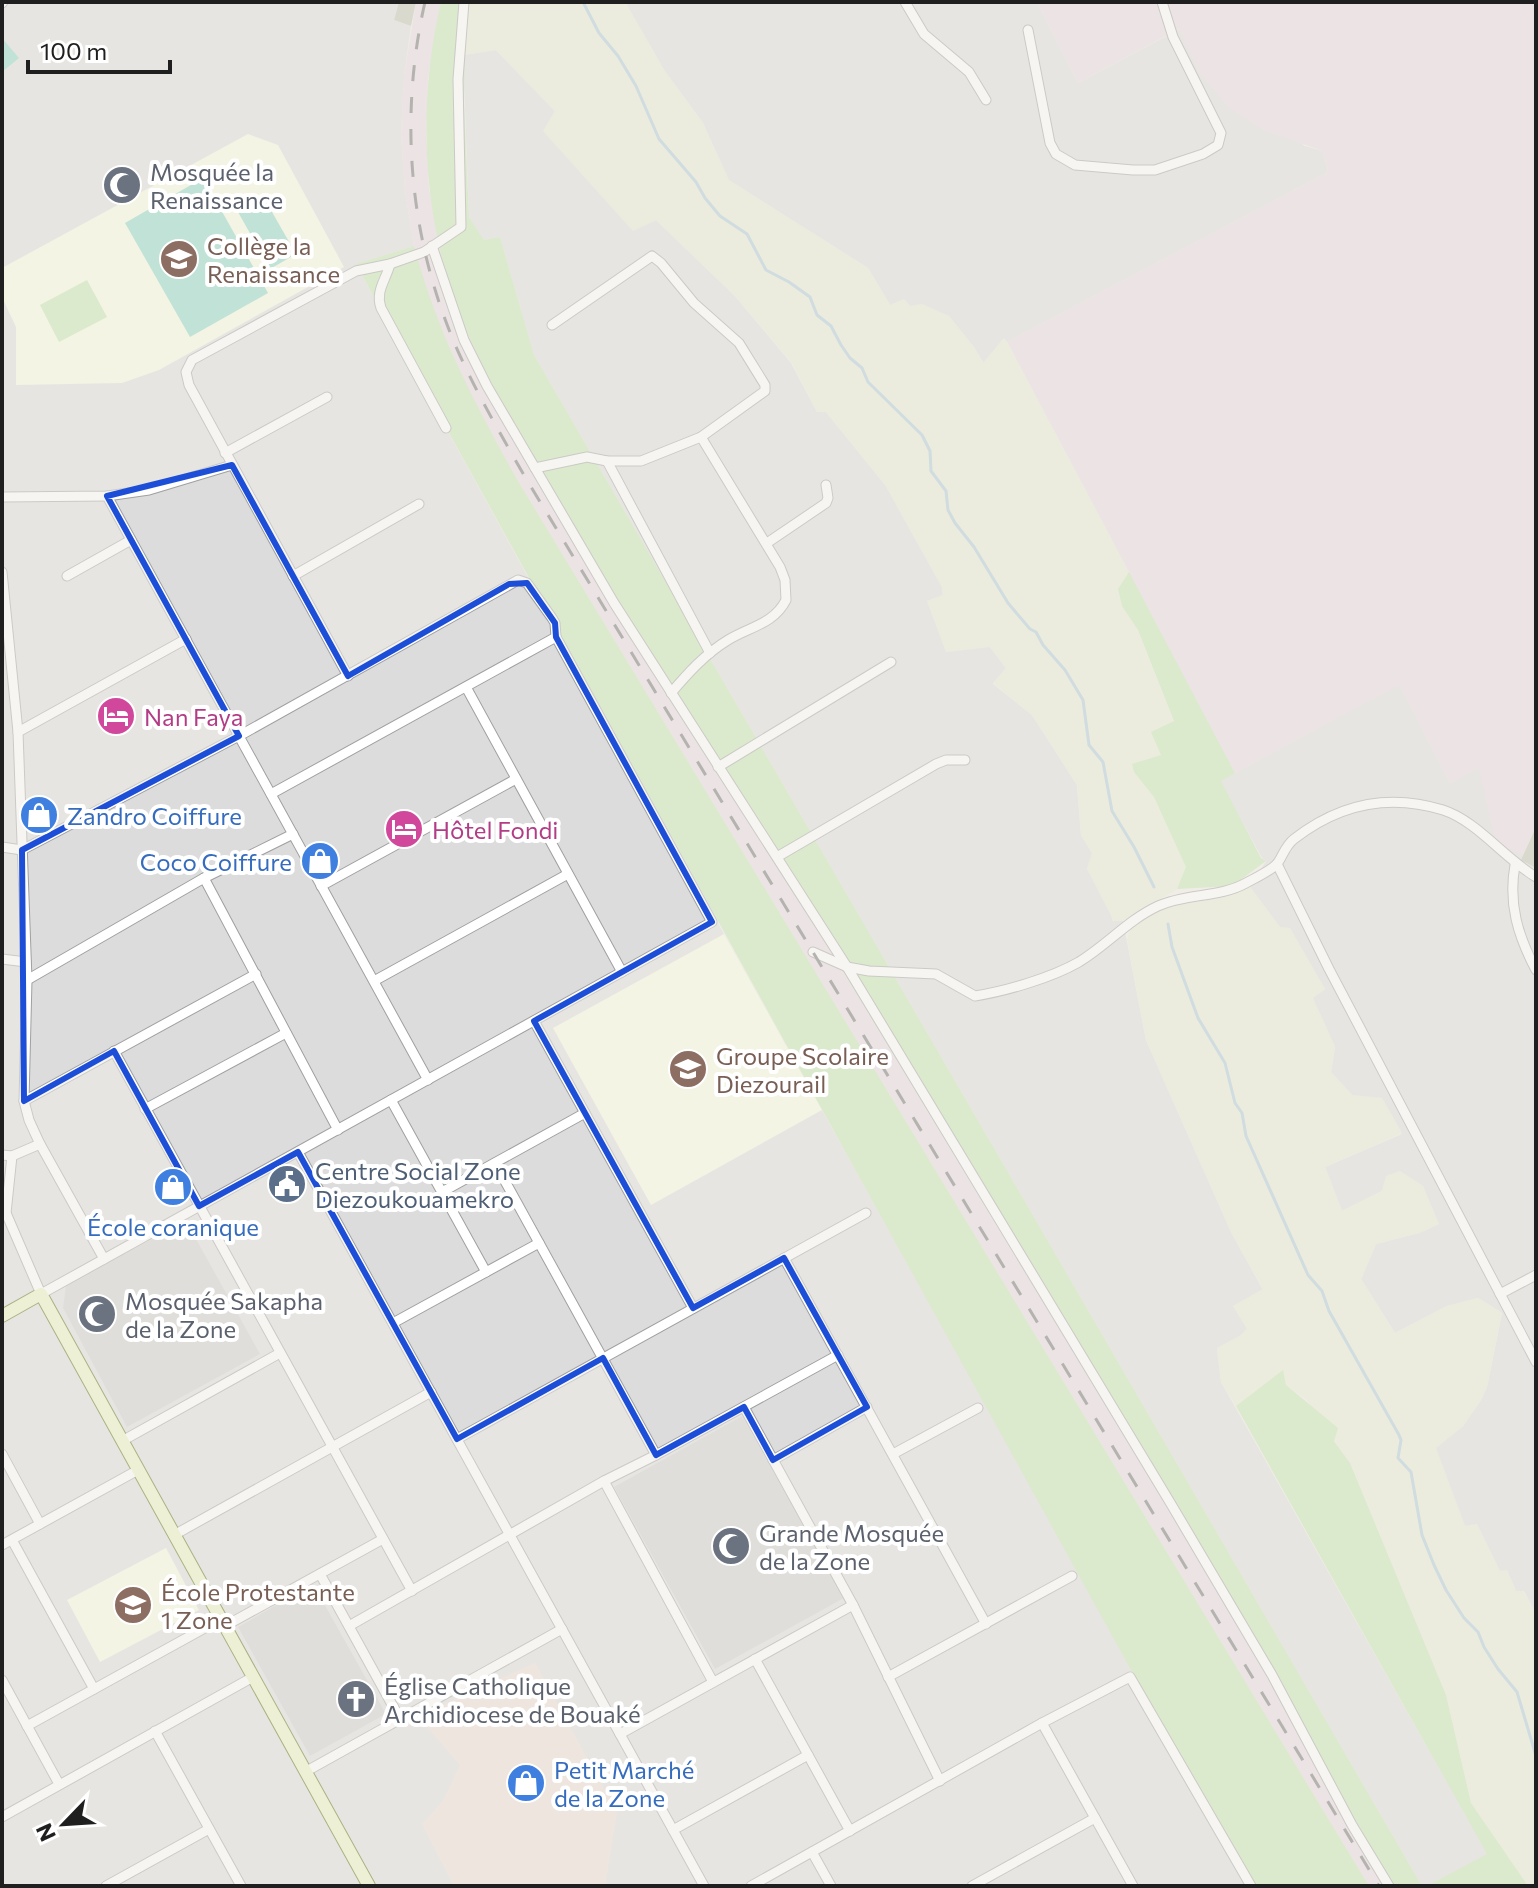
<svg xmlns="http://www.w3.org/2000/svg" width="1538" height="1888" viewBox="0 0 1538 1888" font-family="Commissioner,sans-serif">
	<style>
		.residential { fill: #dddcdc }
		.commercial { fill: #eedbd7 }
		.industrial { fill: #e7d8e2 }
		.education { fill: #f8fce1 }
		.religious { fill: #cdcdcd }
		.construction { fill: #c0c2b2 }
		.farmland { fill: #e6ecd3 }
		.grass { fill: #c3e4b0 }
		.pitch { fill: #8bd6c4 }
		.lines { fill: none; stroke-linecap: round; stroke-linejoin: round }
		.stream { stroke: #aac8d8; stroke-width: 3 }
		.street-casing { stroke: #a0a0a0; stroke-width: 11 }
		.secondary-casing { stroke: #566c0f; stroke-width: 14 }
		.street { stroke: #fff; stroke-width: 9 }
		.secondary { stroke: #eaf4bf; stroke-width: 12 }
		.rail { stroke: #6d6d6d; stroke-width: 3; stroke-dasharray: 16 16; stroke-linecap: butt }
		.marked { fill: none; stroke: #1d4ed8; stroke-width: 6; stroke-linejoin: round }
		.labels { text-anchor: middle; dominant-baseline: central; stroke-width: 8; stroke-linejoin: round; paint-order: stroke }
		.worship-label { font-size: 24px; fill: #5b616d; stroke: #fff; text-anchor: start }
		.education-label { font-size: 24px; fill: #785e54; stroke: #fff; text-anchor: start }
		.hotel-label { font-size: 24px; fill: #b23c85; stroke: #fff; text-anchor: start }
		.shop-label { font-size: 24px; fill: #366cbe; stroke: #fff; text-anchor: start }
		.service-label { font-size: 24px; fill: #4e5e75; stroke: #fff; text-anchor: start }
	</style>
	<rect width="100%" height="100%" fill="#efede6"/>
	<g class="residential">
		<polygon points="2,2 399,2 394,20 411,26 404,76 401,134 405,191 414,246 356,264 724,934 1254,1886 2,1886"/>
		<polygon points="625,2 1037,2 1078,83 1180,29 1199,72 1305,146 1323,151 1328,172 1007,342 1003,339 984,364 974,347 910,306 890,305 868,268 728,180 703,123 664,70"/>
		<polygon points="496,50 555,111 633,230 656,220 735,296 791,363 817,412 826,412 886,486 902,515 942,587 943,595 928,601 990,647 1006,668 993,684 1032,715 1077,785 1081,835 1092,853 1113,921 1123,921 1146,1040 1231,1232 1263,1290 1247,1329 1240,1336 1217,1348 1221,1382 1488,1855 1427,1886 1422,1886 534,355 500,237 484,240 469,217 463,55"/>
		<polygon points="1399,684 1450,783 1479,767 1523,855 1536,827 1536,1614 1524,1591 1516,1591 1507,1571 1500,1572 1477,1525 1465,1527 1435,1448 1463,1426 1481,1400 1487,1387 1502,1313 1478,1298 1447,1306 1395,1333 1361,1279 1376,1244 1419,1233 1439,1224 1382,1191 1342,1211 1325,1167 1402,1134 1352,1095 1331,1072 1335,1047 1312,998 1325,989 1250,887 1266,861 1262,858 1220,781"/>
	</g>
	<polygon class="commercial" points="535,1663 617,1812 606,1880 608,1886 454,1886 422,1824 443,1801 460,1765 418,1716"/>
	<g class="industrial">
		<polygon points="416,2 441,2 428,79 426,134 429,189 450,287 469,336 490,382 539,469 1171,1513 1393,1886 1369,1886 518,481 469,393 427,295 414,246 405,191 401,134 404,76"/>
		<polygon points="1037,2 1536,2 1536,827 1523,855 1496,844 1479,768 1450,783 1399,685 1235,773 1007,342 1328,172 1323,151 1263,130 1228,107 1199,72 1179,29 1078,83"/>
	</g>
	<g class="education">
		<polygon points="248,134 278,145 344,267 159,370 122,383 16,385 16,327 2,297 2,268"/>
		<polygon points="724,934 822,1110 651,1205 553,1028"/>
		<polygon points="166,1548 199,1610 100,1662 67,1600"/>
	</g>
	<g class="religious">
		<polygon points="186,1221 260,1354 127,1427 63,1308 66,1285"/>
		<polygon points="742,1416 844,1598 715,1669 614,1487"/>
		<polygon points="313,1584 386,1714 310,1756 238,1627"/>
	</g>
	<g class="construction">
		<polygon points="399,2 416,2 411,26 394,20"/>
		<polygon points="1536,827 1536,868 1521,860"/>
	</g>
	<g class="farmland">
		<polygon points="466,2 625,2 664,70 703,123 729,180 868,268 890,305 904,299 910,306 922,304 949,316 974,347 983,363 1004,338 1007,342 1129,572 1118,589 1122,606 1138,630 1174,722 1161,755 1132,765 1134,772 1154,797 1187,867 1177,889 1123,921 1114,921 1087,869 1092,853 1081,835 1077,785 1032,715 993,683 1006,668 990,647 946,652 927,601 943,595 942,587 886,486 826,412 817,412 792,363 735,296 656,220 633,231 543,131 555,111 496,50 463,55"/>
		<polygon points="1250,887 1280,927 1290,928 1325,989 1313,998 1335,1047 1331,1072 1352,1095 1382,1098 1402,1133 1325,1167 1342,1211 1382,1191 1386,1176 1400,1171 1423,1186 1439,1224 1419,1233 1376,1244 1361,1279 1395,1333 1447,1306 1478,1298 1502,1313 1487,1387 1481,1400 1463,1426 1436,1448 1465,1526 1477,1524 1500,1571 1507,1570 1516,1591 1523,1591 1536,1614 1536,1886 1528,1886 1471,1803 1446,1695 1350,1463 1306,1399 1286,1385 1283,1371 1236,1406 1221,1382 1217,1348 1240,1336 1247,1329 1233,1306 1263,1289 1231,1232 1146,1040 1127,940 1131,925 1176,902"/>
	</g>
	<g class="grass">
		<path d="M441 2H466L464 102 469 217 484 240 500 237 534 355 1422 1886H1393L1171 1513 539 469C515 426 490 384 470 339 423 233 415 114 441 2Z"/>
		<path d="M414 246C438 335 474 402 518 481L1369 1886H1250L356 264Z"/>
		<polygon points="87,280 107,317 59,342 40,305"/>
		<polygon points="1129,572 1235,773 1221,781 1261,858 1266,861 1232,886 1177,889 1186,867 1154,797 1134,772 1132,764 1161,755 1151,732 1174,721 1138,630 1122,606 1118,589"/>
		<polygon points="1283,1370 1286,1385 1338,1428 1334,1441 1350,1463 1446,1695 1471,1803 1528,1886 1427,1886 1487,1854 1236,1406"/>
	</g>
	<g class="pitch">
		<polygon points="2,38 19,58 2,72"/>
		<polygon points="203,178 268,293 190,337 125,223"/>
		<polygon points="264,198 296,254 270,269 238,212"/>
	</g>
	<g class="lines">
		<g class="stream">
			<polyline points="583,2 599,33 618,56 636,86 659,139 696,182 705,198 720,216 747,234 766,270 789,282 810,297 817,315 831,326 841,345 850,358 862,368 868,382 922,435 930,451 931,471 946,491 948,510 955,523 974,547 1008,603 1030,629 1036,632 1043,645 1065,670 1083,700 1089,745 1103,762 1112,811 1134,847 1154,887"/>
			<polyline points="1168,924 1172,947 1198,1018 1225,1063 1235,1103 1242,1113 1246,1136 1308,1275 1322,1291 1329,1311 1399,1435 1401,1440 1398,1458 1411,1472 1422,1535 1434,1565 1446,1590 1464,1618 1478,1632 1484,1647 1498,1669 1517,1692 1536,1756"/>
		</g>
		<g class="street-casing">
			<g id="street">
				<polyline points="905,2 924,34 969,72 986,100"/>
				<polyline points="2,3 3,2"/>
				<polyline points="1028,30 1050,143 1056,154 1075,165 1133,170 1155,170 1203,154 1218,145 1221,133 1173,37 1162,2"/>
				<polyline points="432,246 464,340 487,386 614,603 847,967 1171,1504 1272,1675 1352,1825 1389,1886"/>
				<path d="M390 264C386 280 375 291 381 308L446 428"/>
				<polyline points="225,453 327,397"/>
				<polyline points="607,461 710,653"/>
				<polyline points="535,468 587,457 607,461 641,461 701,437 765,391 765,385 739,343 694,303 661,263 652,256 552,325"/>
				<polyline points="107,496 428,1080"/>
				<polyline points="2,497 107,496 149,490 232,465"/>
				<polyline points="767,543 826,503 828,498 826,485"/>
				<polyline points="2,572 18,732 27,980 24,1101 29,1120 40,1144 104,1259"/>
				<polyline points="67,576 131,540"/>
				<polyline points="293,576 419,504"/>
				<polyline points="348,676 189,385 186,372 192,360 356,271 390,264 424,252 461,227 458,79 464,2"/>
				<polyline points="466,687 622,972"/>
				<path d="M671 693C688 673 705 654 728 640 749 627 774 624 786 600L785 580 780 567 701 437"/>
				<polyline points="18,732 186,639"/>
				<polyline points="718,767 891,662"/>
				<polyline points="271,794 556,637"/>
				<polyline points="2,847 22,850 239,736 518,580 527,583 552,618 555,623 556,637 712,922 41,1294 6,1213 2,1213"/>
				<polyline points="777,857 936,764 946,760 965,760"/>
				<polyline points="1277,864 1329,969 1536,1362"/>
				<path d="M1515 865C1508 904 1518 936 1536 970"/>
				<polyline points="204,878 338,1130"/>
				<polyline points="321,886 516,779"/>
				<path d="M813 952 847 967 869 971 936 974 975 996C1006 991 1051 978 1079 962 1107 945 1128 920 1158 906 1187 893 1219 898 1246 883 1255 878 1270 871 1277 864 1283 856 1285 846 1294 839 1339 804 1388 793 1443 810 1477 821 1504 858 1536 877"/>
				<polyline points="2,959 26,962"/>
				<polyline points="27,980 204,878 293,834"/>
				<polyline points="374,981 568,874"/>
				<polyline points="534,1021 693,1308"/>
				<polyline points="114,1051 412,1591"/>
				<polyline points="391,1100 486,1272"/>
				<polyline points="24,1101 256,974"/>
				<polyline points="145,1109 286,1033"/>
				<polyline points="298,1152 704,1886"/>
				<polyline points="2,1155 12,1156 40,1144"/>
				<polyline points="495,1163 656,1455"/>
				<polyline points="442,1192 585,1113"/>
				<polyline points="6,1213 12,1156"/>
				<polyline points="784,1258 986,1624"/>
				<polyline points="1500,1294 1536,1275"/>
				<polyline points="393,1323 539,1243"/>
				<polyline points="744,1407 853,1605 940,1781"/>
				<polyline points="457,1439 866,1213"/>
				<polyline points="122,1441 280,1353"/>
				<polyline points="2,1454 40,1524"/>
				<polyline points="893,1454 978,1408"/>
				<polyline points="773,1460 867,1407"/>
				<polyline points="604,1481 713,1682"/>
				<polyline points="174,1535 431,1392"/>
				<polyline points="12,1540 94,1689"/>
				<polyline points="2,1545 138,1470"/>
				<polyline points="320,1574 400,1719"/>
				<polyline points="225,1626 383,1539"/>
				<polyline points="349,1626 604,1481 656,1455 838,1355"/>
				<polyline points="755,1659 850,1831"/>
				<polyline points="888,1677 1072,1576"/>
				<polyline points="2,1680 59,1784"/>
				<polyline points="1042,1723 1133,1886"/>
				<polyline points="27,1726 221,1619"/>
				<polyline points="155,1731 241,1886"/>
				<polyline points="620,1734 853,1605"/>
				<polyline points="305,1772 562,1629"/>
				<polyline points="2,1817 253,1677"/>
				<polyline points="673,1830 808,1755"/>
				<polyline points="812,1852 831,1886"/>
				<polyline points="106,1886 209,1829"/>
				<polyline points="751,1886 1042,1723 1130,1677 1251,1886"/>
				<polyline points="972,1886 1095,1818"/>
			</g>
		</g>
		<g class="secondary-casing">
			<polyline id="secondary" points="2,1316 41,1294 369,1886"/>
		</g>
		<use href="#street" class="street"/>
		<use href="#secondary" class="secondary"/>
		<path class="rail" d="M425 2C399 116 409 235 454 342 474 389 500 433 525 477L1379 1886"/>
	</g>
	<path d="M0 0H1538V1888H0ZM232 465 348 676 509 584 527 583 555 623 556 637 712 922 534 1021 693 1308 784 1258 867 1407 773 1460 744 1407 656 1455 603 1358 457 1439 298 1152 199 1206 114 1051 24 1101 22 850 239 736 107 496Z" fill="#efede6" fill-opacity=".55" fill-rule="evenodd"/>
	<path class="marked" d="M232 465 348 676 509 584 527 583 555 623 556 637 712 922 534 1021 693 1308 784 1258 867 1407 773 1460 744 1407 656 1455 603 1358 457 1439 298 1152 199 1206 114 1051 24 1101 22 850 239 736 107 496Z"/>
	<defs>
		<g id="mosque-disc" transform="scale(2)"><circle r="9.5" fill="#6b7280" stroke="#fff"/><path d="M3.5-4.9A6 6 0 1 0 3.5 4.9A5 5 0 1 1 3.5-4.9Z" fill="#fff"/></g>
		<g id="school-disc" transform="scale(2)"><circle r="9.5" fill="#8d6e63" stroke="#fff"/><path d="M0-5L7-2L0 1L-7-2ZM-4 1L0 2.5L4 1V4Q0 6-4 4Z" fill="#fff"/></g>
		<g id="hotel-disc" transform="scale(2)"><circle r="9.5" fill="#d1479c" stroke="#fff"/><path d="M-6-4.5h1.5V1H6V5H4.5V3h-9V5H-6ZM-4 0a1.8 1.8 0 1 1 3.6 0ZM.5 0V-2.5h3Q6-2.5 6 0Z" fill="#fff"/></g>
		<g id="shop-disc" transform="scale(2)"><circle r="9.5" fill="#3f7fe0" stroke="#fff"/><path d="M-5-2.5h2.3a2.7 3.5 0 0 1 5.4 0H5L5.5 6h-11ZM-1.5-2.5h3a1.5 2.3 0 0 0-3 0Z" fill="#fff"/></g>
		<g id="civic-disc" transform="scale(2)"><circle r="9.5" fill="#5c6f8a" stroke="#fff"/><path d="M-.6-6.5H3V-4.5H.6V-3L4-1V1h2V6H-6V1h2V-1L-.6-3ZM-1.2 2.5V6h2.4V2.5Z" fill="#fff"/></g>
		<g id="church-disc" transform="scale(2)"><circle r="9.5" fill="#6b7280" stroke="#fff"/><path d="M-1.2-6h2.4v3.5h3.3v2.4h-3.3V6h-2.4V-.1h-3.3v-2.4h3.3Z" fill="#fff"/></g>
	</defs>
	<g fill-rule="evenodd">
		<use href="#mosque-disc" x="122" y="185"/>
		<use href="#school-disc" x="179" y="259"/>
		<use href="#hotel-disc" x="116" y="716"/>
		<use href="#shop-disc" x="39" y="815"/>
		<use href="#hotel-disc" x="404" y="829"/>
		<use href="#shop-disc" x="320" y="861"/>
		<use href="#school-disc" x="688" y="1069"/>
		<use href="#civic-disc" x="287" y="1184"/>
		<use href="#shop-disc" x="173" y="1187"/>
		<use href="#mosque-disc" x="97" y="1314"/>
		<use href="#mosque-disc" x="731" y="1546"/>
		<use href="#school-disc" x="133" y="1605"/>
		<use href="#church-disc" x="356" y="1699"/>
		<use href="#shop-disc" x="526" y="1783"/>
	</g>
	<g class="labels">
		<g class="worship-label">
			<text x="150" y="171">Mosquée la<tspan x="150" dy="28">Renaissance</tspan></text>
			<text x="125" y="1300">Mosquée Sakapha<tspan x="125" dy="28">de la Zone</tspan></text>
			<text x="759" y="1532">Grande Mosquée<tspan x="759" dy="28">de la Zone</tspan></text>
			<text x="384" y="1685">Église Catholique<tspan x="384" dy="28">Archidiocese de Bouaké</tspan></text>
		</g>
		<g class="education-label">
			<text x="207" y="245">Collège la<tspan x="207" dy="28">Renaissance</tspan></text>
			<text x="716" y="1055">Groupe Scolaire<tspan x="716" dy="28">Diezourail</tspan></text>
			<text x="161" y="1591">École Protestante<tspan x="161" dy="28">1 Zone</tspan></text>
		</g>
		<g class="hotel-label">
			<text x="144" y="716">Nan Faya</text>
			<text x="432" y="829">Hôtel Fondi</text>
		</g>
		<g class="shop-label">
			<text x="67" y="815">Zandro Coiffure</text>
			<text x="292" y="861" text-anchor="end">Coco Coiffure</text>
			<text x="173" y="1226" text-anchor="middle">École coranique</text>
			<text x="554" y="1769">Petit Marché<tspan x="554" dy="28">de la Zone</tspan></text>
		</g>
		<g class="service-label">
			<text x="315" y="1170">Centre Social Zone<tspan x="315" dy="28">Diezoukouamekro</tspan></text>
		</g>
	</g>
	<rect width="1538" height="1888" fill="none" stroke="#1f1f1f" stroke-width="8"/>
	<g transform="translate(64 1824) rotate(245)" stroke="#ffffff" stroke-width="6" paint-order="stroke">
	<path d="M0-6L14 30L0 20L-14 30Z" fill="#1f1f1f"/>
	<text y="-12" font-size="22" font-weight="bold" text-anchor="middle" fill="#1f1f1f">N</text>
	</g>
	<path d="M28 60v12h142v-12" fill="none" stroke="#1f1f1f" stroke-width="4"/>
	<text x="40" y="60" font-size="24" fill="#1f1f1f" stroke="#ffffff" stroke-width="6" paint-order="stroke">100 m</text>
</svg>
